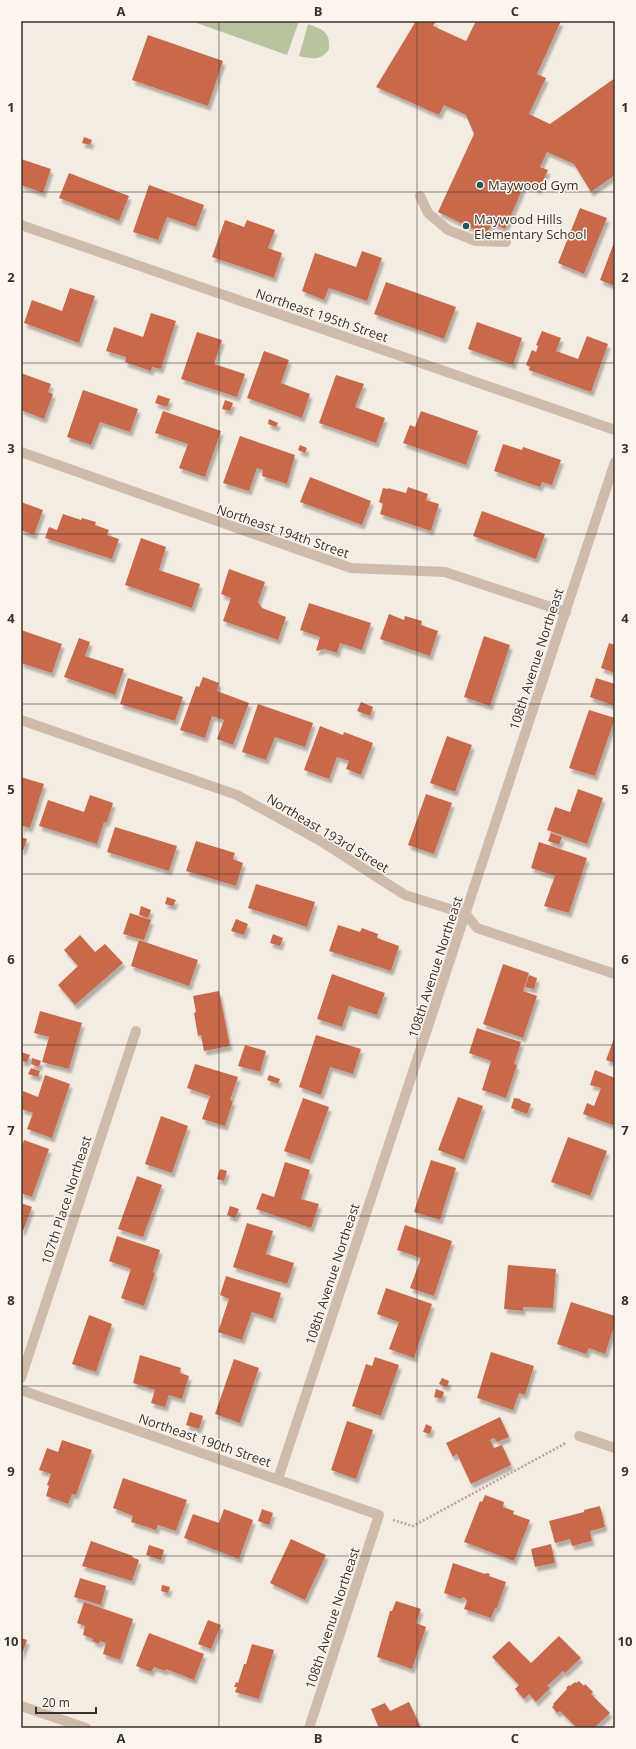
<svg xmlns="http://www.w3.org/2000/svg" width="636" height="1749" viewBox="0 0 636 1749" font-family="'Open Sans',sans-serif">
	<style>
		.green { fill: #b8c4a0 }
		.building { fill: #c8694b; filter: url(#shadow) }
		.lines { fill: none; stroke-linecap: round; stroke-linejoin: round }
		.path { stroke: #b9a596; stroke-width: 2.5; stroke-dasharray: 2 2; stroke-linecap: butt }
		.minor { stroke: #cdbbac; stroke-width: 10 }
		.grid { fill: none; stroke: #3b302b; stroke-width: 1; stroke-opacity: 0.55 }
		.poi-dot { fill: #1f5a5e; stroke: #fbf5ee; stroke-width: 1.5 }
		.labels { text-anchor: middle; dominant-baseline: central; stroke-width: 3; stroke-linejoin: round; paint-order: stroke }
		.poi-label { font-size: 13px; fill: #3b302b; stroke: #fbf5ee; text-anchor: start }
		.street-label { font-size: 13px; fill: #3b302b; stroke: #fbf5ee }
		.neatline { fill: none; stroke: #3b302b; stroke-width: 1.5 }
		.grid-label { font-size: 13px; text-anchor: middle; font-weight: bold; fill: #3b302b }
	</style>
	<defs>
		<filter id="shadow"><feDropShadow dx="2.5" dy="4.5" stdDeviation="1" flood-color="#0004"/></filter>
	</defs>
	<rect width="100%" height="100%" fill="#f4ebe1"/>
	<g class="green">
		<polygon points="191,21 299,21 287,55"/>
		<path d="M308 24C323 30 330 31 329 49 321 61 312 59 299 56Z"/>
	</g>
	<g class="building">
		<polygon points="416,21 436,21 433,26 466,41 476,21 561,21 537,74 546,78 529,114 550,124 615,78 615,175 591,192 574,164 547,152 540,167 548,170 539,190 525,183 505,229 492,223 486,235 438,212 474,134 466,115 444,105 439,115 376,87"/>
		<polygon points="148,35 223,61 208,106 132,80"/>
		<polygon points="84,137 92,140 90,145 82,143"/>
		<polygon points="21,159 51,169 43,193 21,185"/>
		<polygon points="69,173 129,196 119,221 59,198"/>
		<polygon points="149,185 204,205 196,227 167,217 158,240 133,232"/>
		<polygon points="580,208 607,218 584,274 558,263"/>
		<polygon points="225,220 244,227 247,220 275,230 268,248 282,253 274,278 212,257"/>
		<polygon points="615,240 615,286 600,280"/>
		<polygon points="362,251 382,258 367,301 329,288 324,300 302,291 315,253 356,267"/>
		<polygon points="386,282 456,307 444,339 374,314"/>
		<polygon points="70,288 95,296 79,343 24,323 32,300 62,311"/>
		<polygon points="151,313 176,321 161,369 152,367 151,371 125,362 126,357 106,351 114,327 143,337"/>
		<polygon points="477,322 522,338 513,365 468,349"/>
		<polygon points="542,331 561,338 556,351 578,359 587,336 608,344 591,392 529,370 530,367 526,365 532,350 536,352 538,346 536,345"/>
		<polygon points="197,332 222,340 214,364 245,374 237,397 181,379"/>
		<polygon points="264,351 289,360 281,383 310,394 302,418 247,398"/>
		<polygon points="21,373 51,384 48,392 53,394 44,419 21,410"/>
		<polygon points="336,375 364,384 355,407 385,418 376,443 319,423"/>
		<polygon points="83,390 138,409 130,432 100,422 91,445 67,437"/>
		<polygon points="158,395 170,399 167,407 155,403"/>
		<polygon points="225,400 233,403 230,411 222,409"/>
		<polygon points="163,411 221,431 205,477 179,468 188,444 155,433"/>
		<polygon points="421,411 478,431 466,465 403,443 410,425 415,427"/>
		<polygon points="269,419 278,423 276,427 268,424"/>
		<polygon points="240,436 295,455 287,484 262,476 263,470 257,468 249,491 223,483"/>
		<polygon points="503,444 522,450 523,447 561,460 552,485 542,482 540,487 494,471"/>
		<polygon points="300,445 307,448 305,453 298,450"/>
		<polygon points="310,477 371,501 362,525 300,502"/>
		<polygon points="408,487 428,494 426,500 439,504 431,531 380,514 383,504 379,502 383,488 388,489 388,488 406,493"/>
		<polygon points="21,502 43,510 34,535 21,530"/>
		<polygon points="482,511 545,534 536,559 473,536"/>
		<polygon points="63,514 81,520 82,518 96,522 95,525 109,530 107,535 119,539 112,559 45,538 49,527 57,530"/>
		<polygon points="141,538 166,547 159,570 200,584 192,608 125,585"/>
		<polygon points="229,569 265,582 258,602 262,608 286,617 278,640 223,621 231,598 221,594"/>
		<polygon points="309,603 371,623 362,650 340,643 337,653 324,649 316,651 320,637 300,630"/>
		<polygon points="389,614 404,620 405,616 422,621 421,625 438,631 430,656 380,639"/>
		<polygon points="21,630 62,644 52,673 21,663"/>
		<polygon points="484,636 510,645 490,706 464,697"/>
		<polygon points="79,638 90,642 85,656 124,669 115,695 64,677"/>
		<polygon points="609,643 615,645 615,673 601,668"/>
		<polygon points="203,677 219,683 217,691 249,703 233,745 217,739 224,720 212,716 205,738 180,730 196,686 199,687"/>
		<polygon points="128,678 183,697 175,721 120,704"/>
		<polygon points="596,678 615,684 615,705 612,705 590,697"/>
		<polygon points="361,702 373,707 370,716 357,711"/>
		<polygon points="258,704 313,723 305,747 275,737 266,760 242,752"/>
		<polygon points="589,710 615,718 595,776 569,768"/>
		<polygon points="320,726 343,735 344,732 373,743 361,775 346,769 349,761 337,757 329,779 304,770"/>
		<polygon points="447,736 472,745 455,792 430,783"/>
		<polygon points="21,777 44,784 30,828 23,826 21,832"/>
		<polygon points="578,789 603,798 587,844 547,830 555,807 570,812"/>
		<polygon points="426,794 452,803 434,854 408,845"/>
		<polygon points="90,795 113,803 107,822 104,822 97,844 39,826 48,800 84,812"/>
		<polygon points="115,827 177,846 169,871 107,852"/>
		<polygon points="551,833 562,837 559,845 548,841"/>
		<polygon points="21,837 27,839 23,851 21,850"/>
		<polygon points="196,841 235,853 233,859 243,863 236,886 186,871"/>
		<polygon points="539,842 587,858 569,913 544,906 555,876 531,868"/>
		<polygon points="256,884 315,902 307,927 248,908"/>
		<polygon points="167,897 176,900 173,906 165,904"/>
		<polygon points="141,906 151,910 148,918 139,915"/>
		<polygon points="130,913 151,920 144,940 123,934"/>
		<polygon points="236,919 248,924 244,935 231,931"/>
		<polygon points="338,925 360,932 362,928 378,934 377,938 399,946 391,971 329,951"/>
		<polygon points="273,934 283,938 280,946 270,943"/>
		<polygon points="80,935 95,952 105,944 123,963 75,1005 58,985 78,966 64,950"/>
		<polygon points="139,940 198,960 189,986 131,966"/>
		<polygon points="503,964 529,973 523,991 537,996 523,1038 483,1024"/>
		<polygon points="332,974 385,993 377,1015 349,1006 342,1027 317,1019"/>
		<polygon points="529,975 537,978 534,989 525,987"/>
		<polygon points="219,991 230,1046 204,1051 201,1035 198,1036 194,1013 196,1012 193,996"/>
		<polygon points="40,1011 82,1023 69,1069 42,1062 49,1037 34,1033"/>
		<polygon points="477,1028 521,1042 514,1064 517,1065 506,1098 482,1090 491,1061 469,1053"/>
		<polygon points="316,1035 361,1049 353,1074 330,1067 321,1095 299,1087"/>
		<polygon points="615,1036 615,1063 606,1060"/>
		<polygon points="245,1045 266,1051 260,1072 238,1066"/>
		<polygon points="21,1052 30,1055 27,1062 21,1061"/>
		<polygon points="32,1058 41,1061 39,1067 31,1064"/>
		<polygon points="195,1064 238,1077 230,1100 233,1101 225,1126 202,1119 210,1096 187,1088"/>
		<polygon points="31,1068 40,1071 38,1077 28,1074"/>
		<polygon points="595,1070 615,1078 615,1126 583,1114 587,1103 594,1106 601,1088 590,1085"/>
		<polygon points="45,1075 70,1084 52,1138 27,1129 33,1113 21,1109 23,1091 38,1097"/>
		<polygon points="269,1075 280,1079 278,1084 267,1080"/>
		<polygon points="458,1097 483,1106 464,1160 438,1150"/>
		<polygon points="303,1098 329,1107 310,1160 284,1151"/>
		<polygon points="514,1098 521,1099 520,1100 531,1104 527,1114 511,1108"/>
		<polygon points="161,1116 188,1126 172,1173 145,1164"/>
		<polygon points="568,1137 607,1151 590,1196 551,1182"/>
		<polygon points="24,1140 49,1149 32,1197 21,1193 21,1149"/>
		<polygon points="431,1160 456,1168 440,1220 414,1212"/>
		<polygon points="285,1162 310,1170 301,1199 319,1204 311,1228 256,1209 262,1193 274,1197"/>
		<polygon points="220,1169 227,1171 224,1181 217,1179"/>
		<polygon points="137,1176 162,1185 143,1237 118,1229"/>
		<polygon points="21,1203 32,1207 23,1231 21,1230"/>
		<polygon points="230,1206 239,1209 235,1218 227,1215"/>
		<polygon points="247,1223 273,1231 266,1254 294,1263 287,1284 233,1267"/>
		<polygon points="405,1225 452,1241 434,1296 410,1288 421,1258 397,1250"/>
		<polygon points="117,1236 160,1250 153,1272 155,1273 144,1306 121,1298 131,1269 109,1261"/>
		<polygon points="508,1265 556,1269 553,1308 523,1307 523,1311 504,1309"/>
		<polygon points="226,1276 281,1293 273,1319 252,1312 242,1340 218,1332 229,1299 220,1295"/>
		<polygon points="386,1288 432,1304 414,1358 389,1349 399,1322 377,1314"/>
		<polygon points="571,1302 615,1316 615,1324 605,1354 589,1348 586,1354 557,1344"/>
		<polygon points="89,1315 112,1324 96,1372 72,1364"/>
		<polygon points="491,1352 534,1366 525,1395 519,1393 513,1410 477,1398"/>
		<polygon points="140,1355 181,1368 180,1373 189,1376 182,1399 169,1395 165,1407 151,1403 155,1390 133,1383"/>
		<polygon points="375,1357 399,1365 381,1416 352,1406 366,1364 372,1366"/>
		<polygon points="234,1359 259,1368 240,1423 215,1414"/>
		<polygon points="442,1378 449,1381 447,1387 439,1384"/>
		<polygon points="436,1389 444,1392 442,1399 434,1397"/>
		<polygon points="190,1412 203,1416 199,1429 186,1425"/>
		<polygon points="500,1417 509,1437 497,1442 494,1438 490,1440 494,1448 502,1445 511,1465 471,1484 457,1454 453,1457 446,1443"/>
		<polygon points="347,1421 373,1430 356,1479 331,1470"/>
		<polygon points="426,1424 432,1427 430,1434 423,1432"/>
		<polygon points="62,1440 92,1450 76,1495 72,1494 68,1504 46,1496 49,1486 47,1485 51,1474 39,1470 47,1448 58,1452"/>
		<polygon points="123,1478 187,1500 176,1531 158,1525 156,1530 131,1522 133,1516 113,1508"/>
		<polygon points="485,1495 504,1502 503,1507 514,1511 513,1514 530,1520 514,1561 464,1542 480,1501 482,1502"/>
		<polygon points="600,1506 605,1527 590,1531 592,1541 572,1546 570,1539 555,1543 549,1521 584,1512 584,1510"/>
		<polygon points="224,1509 253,1520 239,1559 184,1538 193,1514 219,1523"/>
		<polygon points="262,1509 273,1513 269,1525 258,1521"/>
		<polygon points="291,1539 326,1555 305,1600 270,1583"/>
		<polygon points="91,1541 133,1556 132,1557 139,1560 132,1581 82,1566"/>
		<polygon points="551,1544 555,1563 535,1567 531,1549"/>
		<polygon points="149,1545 164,1550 161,1560 146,1555"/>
		<polygon points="453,1563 485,1574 486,1573 490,1574 489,1576 506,1582 497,1608 495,1608 491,1618 464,1609 467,1601 464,1597 460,1599 444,1593"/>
		<polygon points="80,1578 106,1586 101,1605 74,1597"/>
		<polygon points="162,1585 170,1587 168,1593 161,1591"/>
		<polygon points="396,1601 421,1609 416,1623 426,1627 412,1669 377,1657 390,1611 392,1611"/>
		<polygon points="84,1602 133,1619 120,1660 103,1654 106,1643 100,1641 99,1644 92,1641 93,1639 83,1635 85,1626 77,1623"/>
		<polygon points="208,1620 221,1625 211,1649 198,1644"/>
		<polygon points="149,1633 204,1654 194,1680 166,1669 165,1671 154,1667 151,1672 136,1666"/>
		<polygon points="559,1636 581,1658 565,1673 563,1671 547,1686 550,1688 536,1702 529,1694 524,1699 515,1689 519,1685 492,1657 509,1641 531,1663"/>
		<polygon points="21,1638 27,1640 21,1657"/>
		<polygon points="252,1644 274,1650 259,1699 235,1692 237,1687 234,1687 236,1682 238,1683 244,1664 246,1664"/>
		<polygon points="579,1681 584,1686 585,1684 593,1692 591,1694 610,1713 594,1728 577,1728 560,1711 557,1713 552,1707 554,1705 553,1704 567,1689 566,1688 569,1685 570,1686 575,1682 576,1683"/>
		<polygon points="409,1702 421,1728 379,1728 371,1709 385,1703 390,1711"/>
	</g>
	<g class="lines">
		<polyline class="path" points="393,1520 413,1526 566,1443"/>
		<g class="minor">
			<polyline points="420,196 428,213 448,230 476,241 506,242"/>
			<polyline points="21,225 615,430"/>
			<polyline points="21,452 351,568 445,572 566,612"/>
			<polyline points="21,720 237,795 319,840 405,895 466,914 477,928 615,974"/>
			<polyline points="21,1378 136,1031"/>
			<polyline points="21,1390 379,1515 309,1728"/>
			<polyline points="579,1436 615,1448"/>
			<polyline points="278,1479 615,462"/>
			<polyline points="21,1706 86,1728"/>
		</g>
	</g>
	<path class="grid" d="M219 21V1728M417 21V1728M21 192H615M21 363H615M21 534H615M21 704H615M21 874H615M21 1045H615M21 1216H615M21 1386H615M21 1556H615"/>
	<g class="poi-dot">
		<circle cx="480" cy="185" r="4"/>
		<circle cx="466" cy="226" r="4"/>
	</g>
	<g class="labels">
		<g class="poi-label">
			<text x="488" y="185">Maywood Gym</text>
			<text x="474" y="219">Maywood Hills<tspan x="474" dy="15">Elementary School</tspan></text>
		</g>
		<g class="street-label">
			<text transform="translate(322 315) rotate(19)">Northeast 195th Street</text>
			<text transform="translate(283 531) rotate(19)">Northeast 194th Street</text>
			<text transform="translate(536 659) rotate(-72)">108th Avenue Northeast</text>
			<text transform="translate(328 833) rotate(31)">Northeast 193rd Street</text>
			<text transform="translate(435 967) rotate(-72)">108th Avenue Northeast</text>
			<text transform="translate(66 1200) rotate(-72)">107th Place Northeast</text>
			<text transform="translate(332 1274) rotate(-72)">108th Avenue Northeast</text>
			<text transform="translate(205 1440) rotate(19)">Northeast 190th Street</text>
			<text transform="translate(332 1618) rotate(-72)">108th Avenue Northeast</text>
		</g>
	</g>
	<rect width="636" height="1749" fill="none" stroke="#fbf5ee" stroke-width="44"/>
	<path d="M36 1707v6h60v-6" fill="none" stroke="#3b302b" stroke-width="2"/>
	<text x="42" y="1707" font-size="12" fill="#3b302b" stroke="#fbf5ee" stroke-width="3" paint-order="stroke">20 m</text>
	<rect x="22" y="22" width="592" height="1705" class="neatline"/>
	<g class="grid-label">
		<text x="121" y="16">A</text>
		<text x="318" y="16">B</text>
		<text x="515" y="16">C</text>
		<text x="11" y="112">1</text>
		<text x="625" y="112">1</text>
		<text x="11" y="282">2</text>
		<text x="625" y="282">2</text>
		<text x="11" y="453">3</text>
		<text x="625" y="453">3</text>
		<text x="11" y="623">4</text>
		<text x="625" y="623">4</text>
		<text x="11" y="794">5</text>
		<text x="625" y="794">5</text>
		<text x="11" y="964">6</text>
		<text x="625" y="964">6</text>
		<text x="11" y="1135">7</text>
		<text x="625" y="1135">7</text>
		<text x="11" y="1305">8</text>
		<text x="625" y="1305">8</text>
		<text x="11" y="1476">9</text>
		<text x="625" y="1476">9</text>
		<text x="11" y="1646">10</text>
		<text x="625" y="1646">10</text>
		<text x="121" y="1743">A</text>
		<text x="318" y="1743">B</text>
		<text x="515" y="1743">C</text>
	</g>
</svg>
